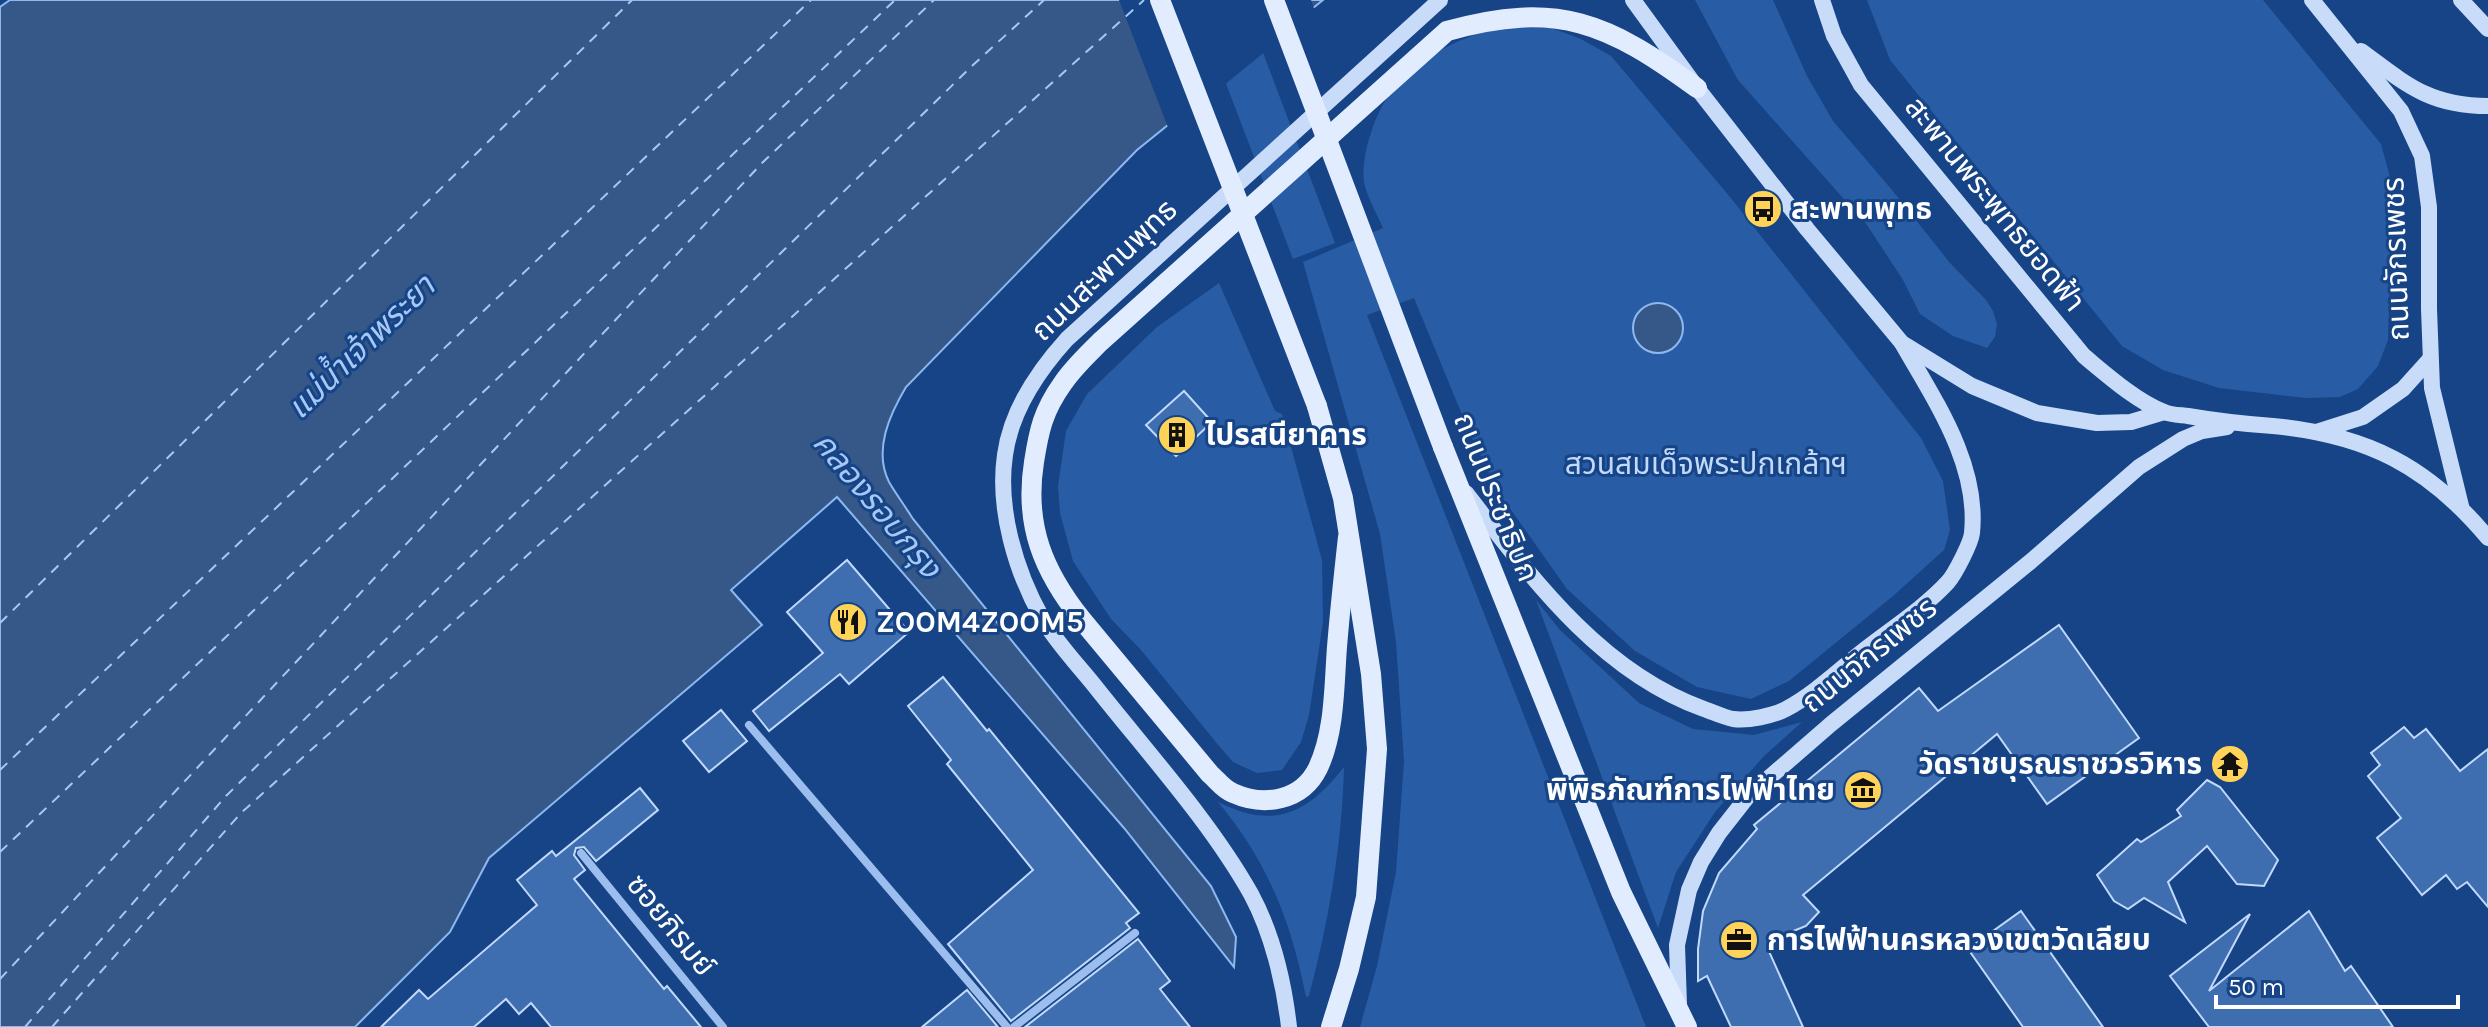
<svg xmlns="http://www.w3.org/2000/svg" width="2488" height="1027" viewBox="0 0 2488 1027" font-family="Karla,'Noto Sans Thai',sans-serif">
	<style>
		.green { fill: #285da5 }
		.water { fill: #365889; stroke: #8db9f1; stroke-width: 2 }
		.pier { fill: #164486 }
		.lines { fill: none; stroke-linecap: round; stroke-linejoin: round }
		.ferry { stroke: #a6c8f5; stroke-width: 2; stroke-dasharray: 10 8; stroke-linecap: butt }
		.building { fill: #3e6eb0; stroke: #c1d9fa; stroke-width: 2 }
		.street { stroke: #9bbeee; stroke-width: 8 }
		.secondary { stroke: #c8dcfa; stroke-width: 16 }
		.primary { stroke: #e2ecff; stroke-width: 20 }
		.primary-bridge { stroke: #e2ecff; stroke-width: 20 }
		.labels { text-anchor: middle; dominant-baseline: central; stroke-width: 6; stroke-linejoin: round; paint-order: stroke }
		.street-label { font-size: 30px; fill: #fff; stroke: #164486 }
		.poi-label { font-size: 30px; font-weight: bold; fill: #fff; stroke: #164486; text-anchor: start }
		.park-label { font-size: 30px; fill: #c1d9fa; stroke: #164486 }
		.water-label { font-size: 32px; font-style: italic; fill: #a6c8f5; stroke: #164486 }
	</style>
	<rect width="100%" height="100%" fill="#164486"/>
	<g class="green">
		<polygon points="1194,0 1243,0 1335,243 1293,259"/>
		<polygon points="1695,0 1773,0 1807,76 1833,121 1892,190 1950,263 1986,300 1993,311 1997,324 1995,337 1987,348 1953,336 1920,314 1903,280 1867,225 1738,80"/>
		<polygon points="1867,0 2263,0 2381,144 2393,188 2388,340 2378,366 2358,389 2340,397 2306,398 2219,388 2163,370 2122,346 1890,60"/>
		<path d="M1504 25 1549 27 1581 39 1611 56 1730 197 1921 438 1943 481 1950 530 1944 550 1893 596 1789 681 1751 699 1697 687 1635 651 1567 589 1499 493 1470 434 1414 298 1367 315 1646 1027H1360L1377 966 1396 872 1404 762 1396 642 1380 534 1303 262 1383 228C1377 214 1367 197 1364 182 1362 167 1366 147 1371 133 1392 67 1443 44 1504 25Z"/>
		<polygon points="1219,283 1275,411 1282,414 1322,560 1323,622 1309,715 1301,742 1282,770 1257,773 1233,762 1219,746 1141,650 1111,619 1073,561 1060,513 1058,486 1066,431 1087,394 1157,327"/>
		<polygon points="1536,600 1560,630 1639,703 1693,729 1754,735 1802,722 1764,756 1715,812 1676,872 1658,928"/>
		<path d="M1344 767C1342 845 1329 920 1309 996L1306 997C1291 921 1268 862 1218 802 1274 830 1307 814 1344 767Z"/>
	</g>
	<g class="water">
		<path d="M10 0H1323L1137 150 906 387C890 414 873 450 889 482 896 494 905 506 913 519L1211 886 1236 937 1234 967 1124 828 837 497 731 590 762 625 489 858 450 932 355 1027H0V7Z"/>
		<circle cx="1658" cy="328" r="25"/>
	</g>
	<polygon class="pier" points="1119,0 1311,0 1315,11 1169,130"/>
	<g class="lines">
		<g class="ferry">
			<polyline points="0,623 632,0"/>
			<polyline points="0,770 811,0"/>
			<polyline points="0,852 895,0"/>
			<polyline points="0,979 763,162 934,0"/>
			<polyline points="25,1027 226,796 973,65 1044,0"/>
			<polyline points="52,1027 241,813 1144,0"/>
		</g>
	</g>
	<g class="building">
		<polygon points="1184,391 1212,422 1176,456 1146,425"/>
		<polygon points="847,560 909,632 849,684 840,674 769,731 753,711 823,653 787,612"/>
		<polygon points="2059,625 2139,738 2047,804 1997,734 1803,895 1819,912 1806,926 1791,932 1767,947 1803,1027 1731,1027 1707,976 1698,981 1698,949 1703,911 1719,873 1757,829 1754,825 1919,688 1938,711"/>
		<polygon points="943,677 987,731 989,729 1139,913 1126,923 1130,928 1011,1021 948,944 1033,870 947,764 951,760 908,706"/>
		<polygon points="721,710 747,741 709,772 683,741"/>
		<polygon points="2404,727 2414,738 2426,729 2460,771 2488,749 2488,907 2467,882 2457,889 2446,875 2422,895 2377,838 2401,818 2368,776 2380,765 2371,753"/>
		<polygon points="2207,780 2220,787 2278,860 2264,886 2237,884 2207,846 2168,882 2185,922 2144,898 2128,909 2114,901 2097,875 2137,839 2141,842 2181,816 2177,810"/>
		<polygon points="640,788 658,810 596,861 584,847 576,848 574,855 585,870 574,879 664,989 667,986 701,1027 551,1027 531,1003 519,1014 506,999 474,1027 381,1027 419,990 428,999 537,905 517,880 552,851 556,856"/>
		<polygon points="2021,911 2103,1027 2023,1027 1968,949"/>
		<polygon points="2309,911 2345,971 2351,966 2393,1027 2209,1027 2170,976 2250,914 2209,991"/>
		<polygon points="1138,939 1170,981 1160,989 1190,1027 1025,1027"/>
		<polygon points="967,990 998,1027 922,1027"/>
	</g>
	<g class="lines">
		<g class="street">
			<polyline points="749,725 1007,1027"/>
			<polyline points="581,853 723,1027"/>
			<polyline points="1014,1027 1135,933"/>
		</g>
		<g class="secondary">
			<polyline points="1633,0 1697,88 1807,229 1902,343 1972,386 2037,413 2097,423 2131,422 2164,412"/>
			<path d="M1822 0 1834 36 1861 85 2084 356C2107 375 2136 401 2164 412 2171 415 2181 415 2188 416 2217 421 2244 424 2273 426 2367 435 2428 466 2488 538"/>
			<polyline points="2312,0 2401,111 2422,156 2429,207 2429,309 2432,388 2461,506"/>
			<polyline points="2461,0 2488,29"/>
			<path d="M2361 51C2406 84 2429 106 2488 106"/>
			<polyline points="2316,432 2363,417 2403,389 2430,359"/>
			<path d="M1466 493C1531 577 1600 672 1704 709 1713 712 1723 717 1733 719 1748 721 1773 716 1786 709 1814 694 1839 670 1863 651 1891 629 1924 608 1948 582 1955 574 1971 543 1972 533 1979 464 1935 401 1902 343"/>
			<polyline points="1679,1005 1677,945 1689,890 1701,862 1719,833 1748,796 1831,724 2030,562 2139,467 2183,439 2202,431 2227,427"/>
			<path d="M1289 1027C1284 983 1272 933 1251 894 1210 821 1146 751 1094 685 1077 664 1056 642 1042 618 1016 572 997 509 1005 455 1011 411 1038 371 1067 339L1440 0"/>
		</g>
		<g class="primary">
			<polyline points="1317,406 1343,498 1371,674 1377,749 1366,897 1349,969 1331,1027"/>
			<polyline points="1443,447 1621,892 1687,1027"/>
			<path d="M1348 537C1344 573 1340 610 1337 647 1334 686 1335 732 1318 768 1302 801 1264 807 1233 793 1224 790 1217 780 1210 774L1082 620C1043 571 1024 525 1034 462 1039 430 1043 411 1063 383 1073 368 1087 355 1100 342L1447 31C1558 0 1608 23 1697 88"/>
		</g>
		<g class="primary-bridge">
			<polyline points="1160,0 1317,406"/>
			<polyline points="1274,0 1443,447"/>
		</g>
	</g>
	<defs>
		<g id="bus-disc" transform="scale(2)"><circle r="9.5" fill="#ffd358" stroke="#164486"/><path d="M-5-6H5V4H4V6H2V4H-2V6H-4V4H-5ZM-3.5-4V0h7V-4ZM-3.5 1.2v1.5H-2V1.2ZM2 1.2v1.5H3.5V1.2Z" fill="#111"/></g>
		<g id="building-disc" transform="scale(2)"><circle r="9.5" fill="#ffd358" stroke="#164486"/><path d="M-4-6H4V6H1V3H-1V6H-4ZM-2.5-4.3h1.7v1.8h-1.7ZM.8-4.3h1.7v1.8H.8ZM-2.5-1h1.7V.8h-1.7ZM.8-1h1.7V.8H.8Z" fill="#111"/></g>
		<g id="restaurant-disc" transform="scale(2)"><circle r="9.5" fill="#ffd358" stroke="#164486"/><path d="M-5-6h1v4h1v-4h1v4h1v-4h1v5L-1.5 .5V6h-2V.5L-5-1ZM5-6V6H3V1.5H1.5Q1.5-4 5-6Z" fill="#111"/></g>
		<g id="temple-disc" transform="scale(2)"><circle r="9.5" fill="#ffd358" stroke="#164486"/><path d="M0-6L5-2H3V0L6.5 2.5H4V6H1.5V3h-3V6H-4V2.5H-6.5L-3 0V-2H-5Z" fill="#111"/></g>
		<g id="museum-disc" transform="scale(2)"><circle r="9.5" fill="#ffd358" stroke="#164486"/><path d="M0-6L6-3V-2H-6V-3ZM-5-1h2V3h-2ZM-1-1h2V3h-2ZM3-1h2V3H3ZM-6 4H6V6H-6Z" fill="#111"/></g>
		<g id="office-disc" transform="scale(2)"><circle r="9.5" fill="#ffd358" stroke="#164486"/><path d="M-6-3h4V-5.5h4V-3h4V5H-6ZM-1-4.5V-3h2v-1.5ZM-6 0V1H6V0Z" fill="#111"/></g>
	</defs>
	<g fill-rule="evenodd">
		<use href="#bus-disc" x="1763" y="209"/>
		<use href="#building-disc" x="1177" y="435"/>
		<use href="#restaurant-disc" x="848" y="622"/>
		<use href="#temple-disc" x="2230" y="764"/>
		<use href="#museum-disc" x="1863" y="790"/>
		<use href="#office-disc" x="1739" y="940"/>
	</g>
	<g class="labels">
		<g class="street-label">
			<text transform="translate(1995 204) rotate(51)">สะพานพระพุทธยอดฟ้า</text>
			<text transform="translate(2396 259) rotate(-92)">ถนนจักรเพชร</text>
			<text transform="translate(1104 270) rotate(-44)">ถนนสะพานพุทธ</text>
			<text transform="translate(1496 497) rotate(68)">ถนนประชาธิปก</text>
			<text transform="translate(1869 655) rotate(-39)">ถนนจักรเพชร</text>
			<text transform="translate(671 925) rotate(51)">ซอยภิรมย์</text>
		</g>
		<g class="poi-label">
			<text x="1791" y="209">สะพานพุทธ</text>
			<text x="1205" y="435">ไปรสนียาคาร</text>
			<text x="876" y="622">ZOOM4ZOOM5</text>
			<text x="2202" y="764" text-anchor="end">วัดราชบุรณราชวรวิหาร</text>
			<text x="1835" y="790" text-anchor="end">พิพิธภัณฑ์การไฟฟ้าไทย</text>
			<text x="1767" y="940">การไฟฟ้านครหลวงเขตวัดเลียบ</text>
		</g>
		<g class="park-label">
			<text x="1706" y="464">สวนสมเด็จพระปกเกล้าฯ</text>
		</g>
		<g class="water-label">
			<text transform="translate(361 347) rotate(-44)">แม่น้ำเจ้าพระยา</text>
			<text transform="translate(877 505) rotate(50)">คลองรอบกรุง</text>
		</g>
	</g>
	<path d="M2216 995v12h242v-12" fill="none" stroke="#ffffff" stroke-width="4"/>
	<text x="2228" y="995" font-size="24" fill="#ffffff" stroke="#164486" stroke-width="6" paint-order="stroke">50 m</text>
</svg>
